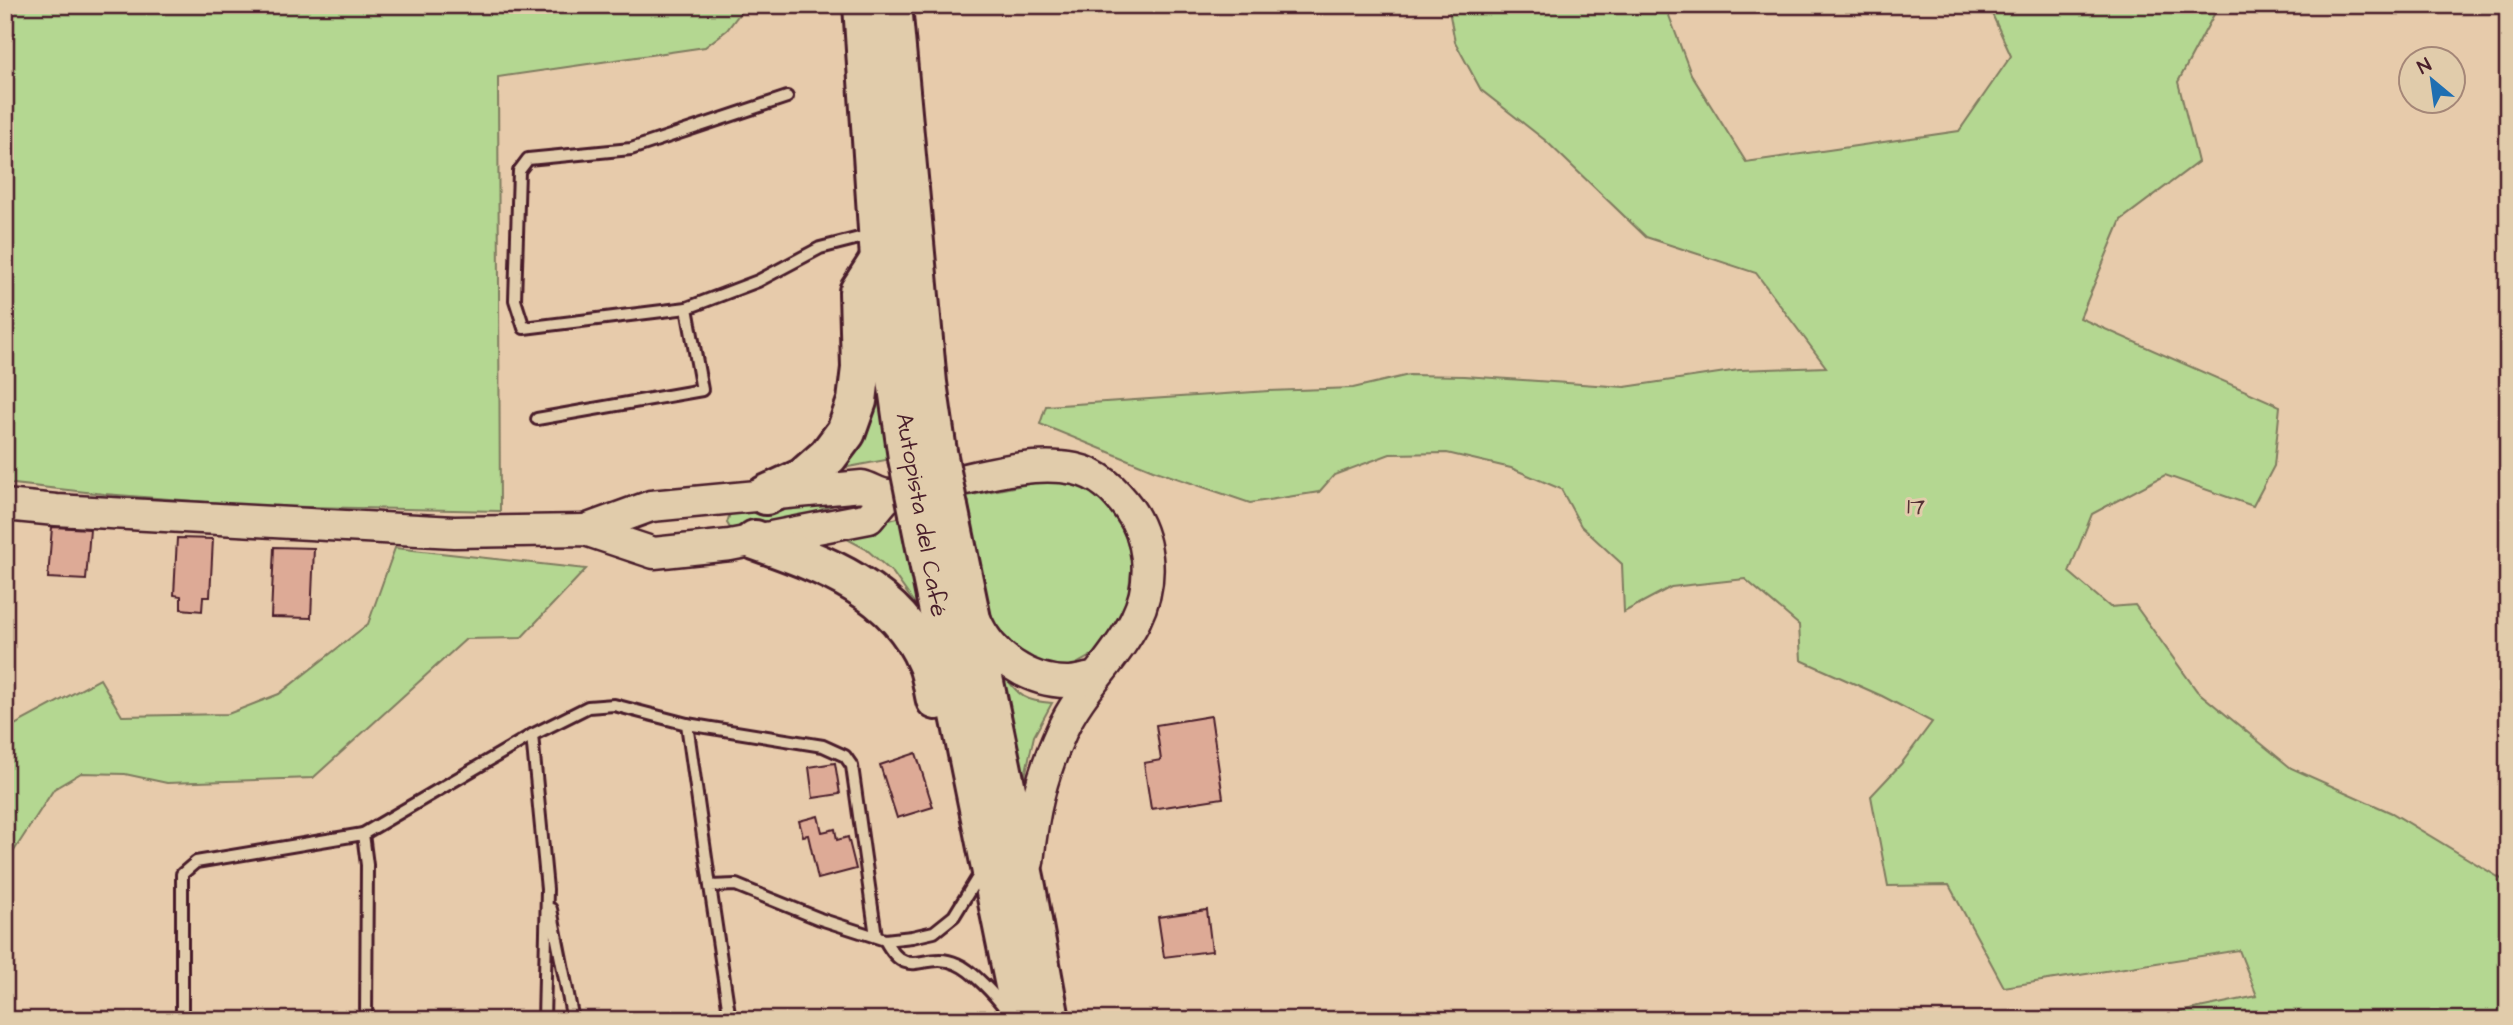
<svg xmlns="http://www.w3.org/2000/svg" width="2513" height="1025" viewBox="0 0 2513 1025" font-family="'Architects Daughter',sans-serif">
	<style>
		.green { fill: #b4d791; stroke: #7f7b5e; stroke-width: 2 }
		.building { fill: #ddaa96; stroke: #4a1f2b; stroke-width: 2 }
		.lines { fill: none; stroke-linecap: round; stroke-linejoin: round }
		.lane-casing { stroke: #4a1f2b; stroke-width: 16 }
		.secondary-casing { stroke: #4a1f2b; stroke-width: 35 }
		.highway-casing { stroke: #4a1f2b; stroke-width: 44 }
		.lane { stroke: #e1ccab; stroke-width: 10 }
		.secondary { stroke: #e1ccab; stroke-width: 30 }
		.highway { stroke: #e1ccab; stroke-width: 38 }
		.highway-bridge-casing { stroke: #4a1f2b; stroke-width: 44; stroke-linecap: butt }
		.highway-bridge { stroke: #e1ccab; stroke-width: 38 }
		.labels { text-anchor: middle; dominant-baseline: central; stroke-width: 6; stroke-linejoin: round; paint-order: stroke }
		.park-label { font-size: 24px; fill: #553135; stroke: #e1ccab }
		.street-label { font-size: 24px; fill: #4a1f2b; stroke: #e1ccab }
	</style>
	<rect width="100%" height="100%" fill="#e7cbab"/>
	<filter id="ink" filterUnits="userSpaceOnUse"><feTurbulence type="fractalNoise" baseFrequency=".0143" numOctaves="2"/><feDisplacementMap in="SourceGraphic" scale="14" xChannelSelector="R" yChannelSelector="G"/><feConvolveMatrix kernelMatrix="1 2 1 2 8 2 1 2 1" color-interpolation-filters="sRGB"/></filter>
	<g filter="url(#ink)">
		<g class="green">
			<polygon points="5,5 746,5 727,30 705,47 498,77 500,511 261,506 104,494 5,483"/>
			<polygon points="1448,5 1665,5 1691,74 1746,162 1959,131 2011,56 1988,5 2219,5 2178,82 2198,162 2121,220 2080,318 2280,406 2274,466 2253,506 2165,475 2092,514 2069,572 2110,607 2135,605 2197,691 2291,768 2392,813 2508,883 2508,1020 2141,1020 2257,996 2239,950 2004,987 1949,885 1888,886 1871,796 1901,764 1932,722 1882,696 1801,660 1799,625 1745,579 1671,587 1624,612 1622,564 1581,526 1561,489 1511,468 1447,453 1390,454 1334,475 1319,492 1250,503 1153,470 1040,424 1046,406 1269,391 1353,388 1409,375 1464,376 1625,387 1739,370 1826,367 1756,273 1646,237 1546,141 1481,90 1455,42"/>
			<polygon points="879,372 891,459 833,470"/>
			<polygon points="1065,477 1096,489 1124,532 1132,560 1126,618 1099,651 1071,667 1056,670 1038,664 1009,644 989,616 967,496"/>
			<polygon points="850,499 742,539 734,534 727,523 731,510"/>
			<polygon points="902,517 924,617 893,573 866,549 836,533"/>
			<polygon points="395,548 586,569 521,638 466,639 313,778 167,783 125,774 81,773 54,789 12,854 5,862 5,730 100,679 122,716 228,714 279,694 368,624"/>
			<path d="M1000 671C1019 694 1020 701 1052 703L1034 736 1022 789Z"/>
		</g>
		<g class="building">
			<polygon points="52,527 90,529 86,580 48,578"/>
			<polygon points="177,538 213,539 210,597 203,597 202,611 181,609 181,596 174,595"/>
			<polygon points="274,547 314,548 311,618 271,617"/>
			<polygon points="1211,716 1223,798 1151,809 1144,763 1161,760 1156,725"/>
			<polygon points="916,753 933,807 897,818 880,765"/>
			<polygon points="835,763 840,794 813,798 809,767"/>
			<polygon points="818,816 822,832 835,829 837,840 848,837 856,869 818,879 808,835 803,836 799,821"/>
			<polygon points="1207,910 1212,951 1164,957 1158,917"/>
		</g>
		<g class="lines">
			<g class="lane-casing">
				<g id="lane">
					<polyline points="787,97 631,149 528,159 519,171 515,300 524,328 687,308 758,281 820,248 871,235"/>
					<polyline points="537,419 702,390 687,308"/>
					<polyline points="687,724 823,746 845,756 852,766 876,936"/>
					<polyline points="532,735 547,889 544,1020"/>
					<polyline points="363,834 532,735 588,707 614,705 687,724 710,886"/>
					<polyline points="551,909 573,1020"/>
					<path d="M885 940C908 984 925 949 957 964 972 970 996 996 1006 1010"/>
					<polyline points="182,1020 182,874 196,862 363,834 367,865 366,1020"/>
					<polyline points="730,1020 710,886 736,885 820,919 885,940 912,937 934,932 954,916 981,872"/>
				</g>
			</g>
			<g class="secondary-casing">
				<g id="secondary">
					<polyline points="5,505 56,510 454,532 585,530 654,553 730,545 869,518 888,495"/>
					<path d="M585 530 651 506 862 486C870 488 879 494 887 495 899 496 917 489 929 487 975 478 1028 460 1075 469 1099 474 1115 490 1129 509 1139 523 1145 541 1147 558 1155 631 1089 670 1062 730 1041 776 1033 812 1028 862"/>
					<path d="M976 621C991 656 1028 682 1067 682 1076 682 1085 679 1094 678"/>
				</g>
			</g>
			<g class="highway-casing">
				<g id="highway">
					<polyline points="863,5 880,259 908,458"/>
					<polyline points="892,5 927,383 937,452"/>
					<polyline points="766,495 803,478 828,456 846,432 857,401 861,368 859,292 879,261"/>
					<polyline points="948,507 1026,887 1050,1020"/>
					<polyline points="919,513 1022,1020"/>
					<path d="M755 540C823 564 897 590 927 663 932 674 933 688 936 700"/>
				</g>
			</g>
			<use href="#lane" class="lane"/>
			<use href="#secondary" class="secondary"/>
			<use href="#highway" class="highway"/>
			<g class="highway-bridge-casing">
				<g id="highway-bridge">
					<polyline points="937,452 948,507"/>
					<polyline points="908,458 919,513"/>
				</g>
			</g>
			<use href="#highway-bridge" class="highway-bridge"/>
		</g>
	</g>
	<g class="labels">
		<g class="park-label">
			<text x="1916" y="507">17</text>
		</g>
		<g class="street-label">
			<text transform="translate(921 515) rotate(80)">Autopista del Café</text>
		</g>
	</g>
	<rect width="2513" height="1025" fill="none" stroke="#e1ccab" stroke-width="28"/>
	<rect x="14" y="14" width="2485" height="997" fill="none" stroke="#4a1f2b" stroke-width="2.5" filter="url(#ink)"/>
	<g transform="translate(2432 80) rotate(331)"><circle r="33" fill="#e1ccab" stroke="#a58778" stroke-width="2"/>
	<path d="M0-5L12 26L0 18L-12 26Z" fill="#1f6fb2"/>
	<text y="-10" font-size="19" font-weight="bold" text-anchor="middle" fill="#4a1f2b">N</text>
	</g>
</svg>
